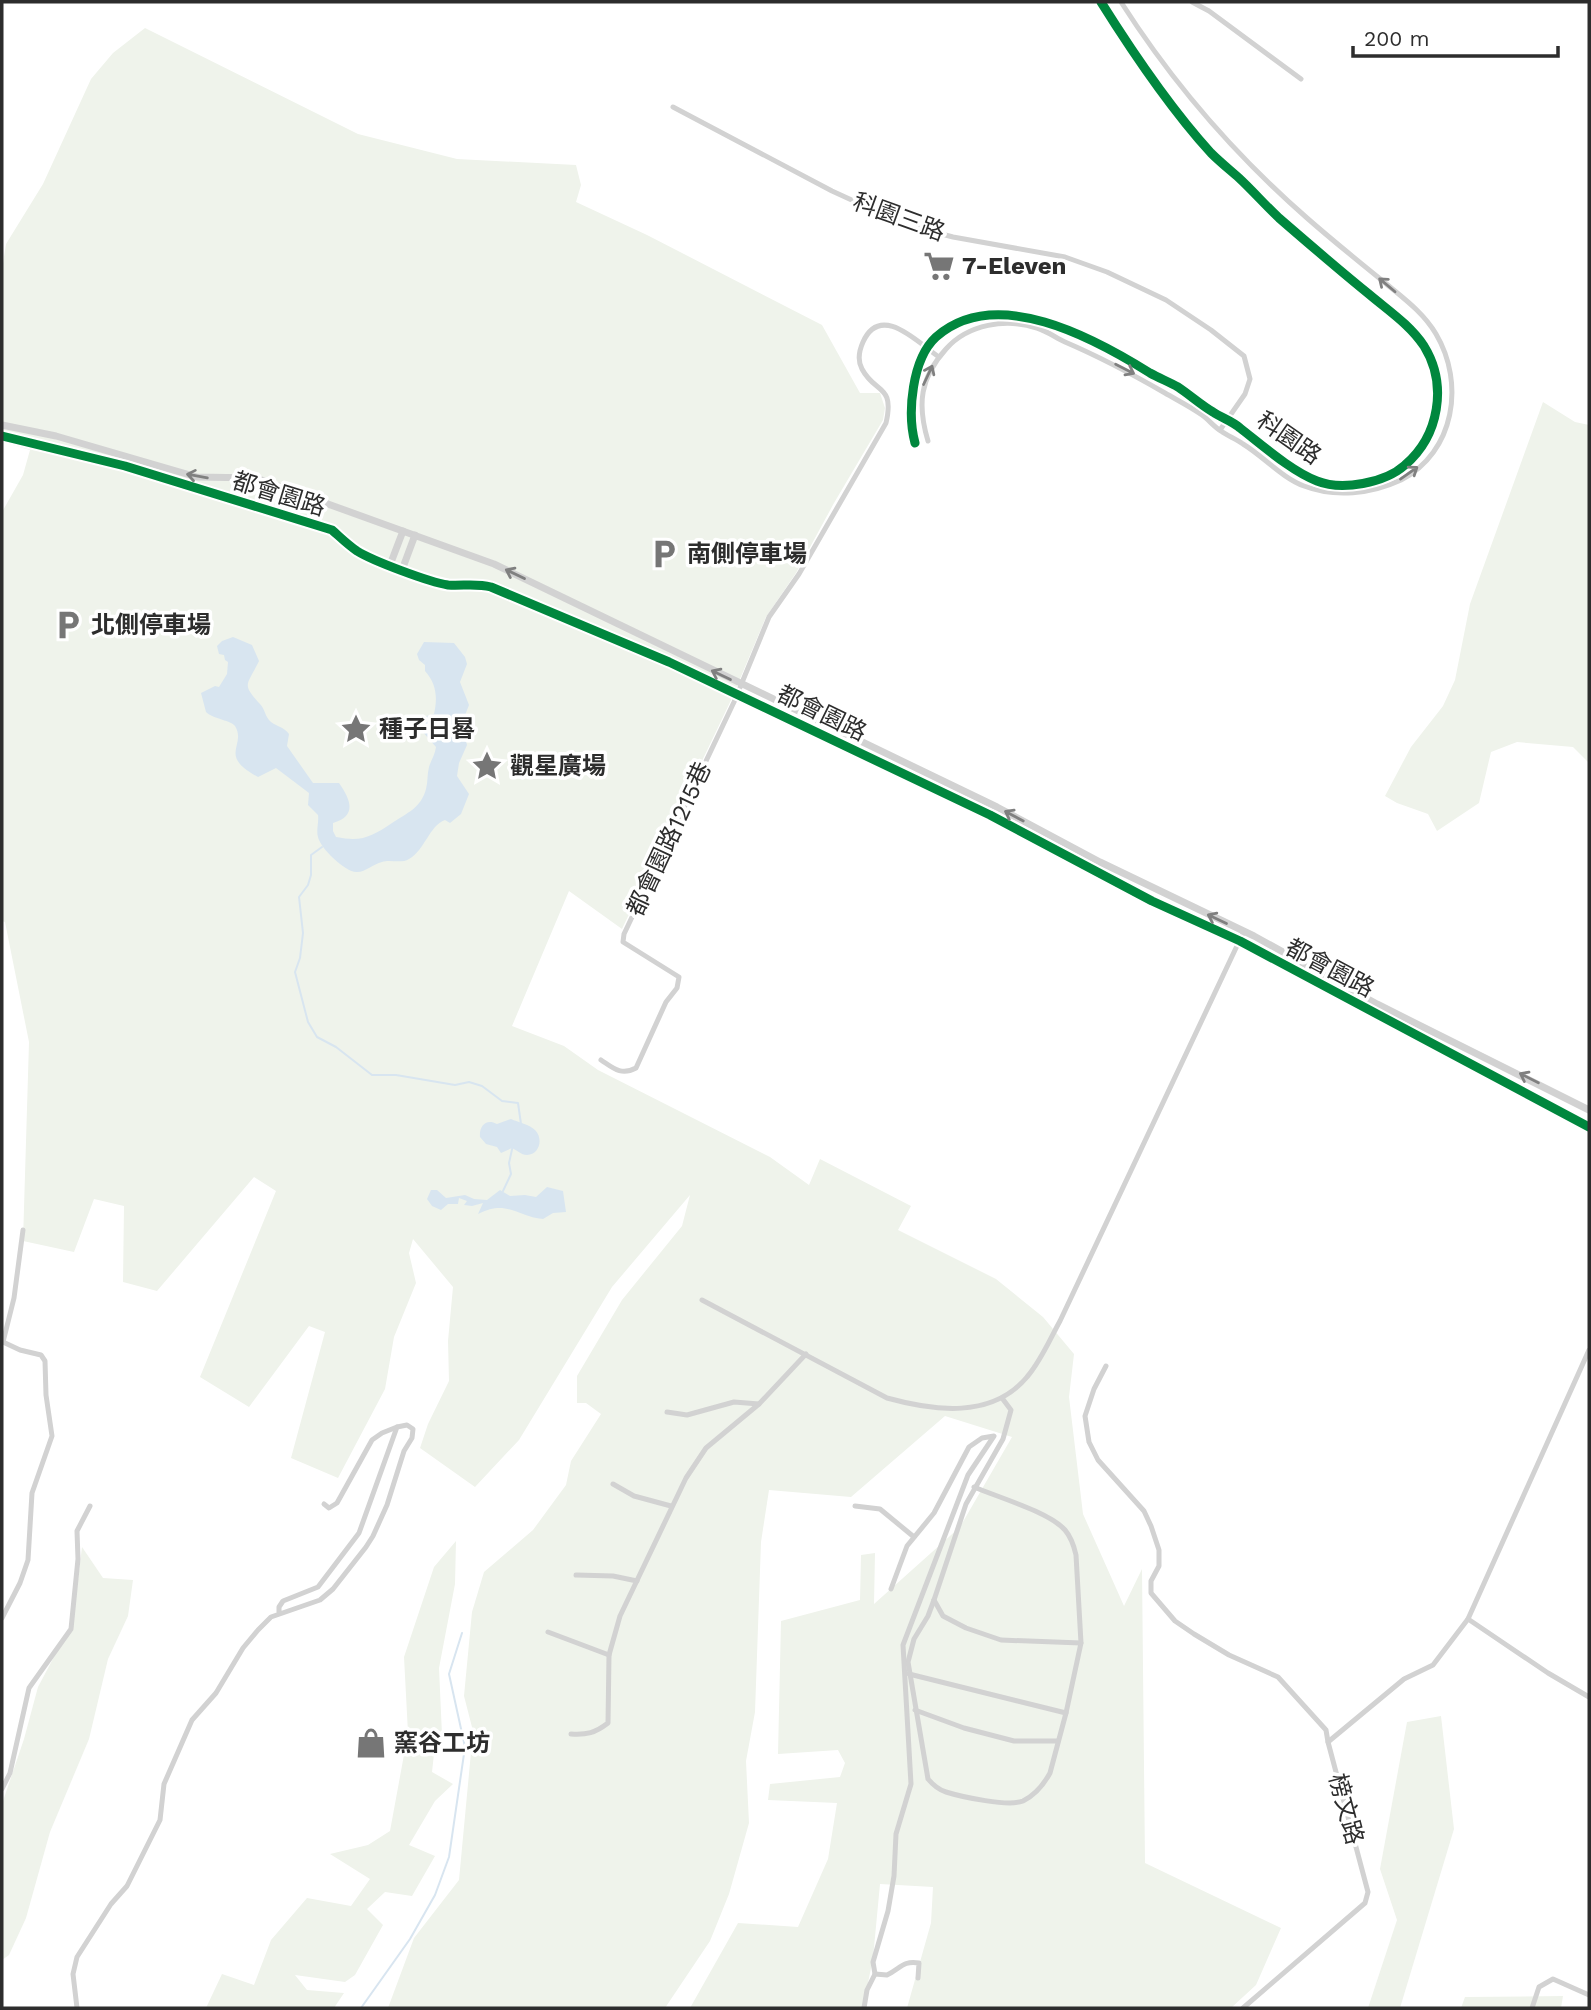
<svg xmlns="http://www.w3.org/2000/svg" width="1591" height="2010" viewBox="0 0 1591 2010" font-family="'Work Sans','Noto Sans TC',sans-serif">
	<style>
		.green { fill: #eff3eb }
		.water { fill: #d8e5f0 }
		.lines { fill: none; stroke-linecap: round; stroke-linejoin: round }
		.stream { stroke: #d8e5f0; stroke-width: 2 }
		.minor { stroke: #d2d2d2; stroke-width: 5 }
		.tertiary { stroke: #d2d2d2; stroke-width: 7 }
		.cycleway-casing { stroke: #fff; stroke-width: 13 }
		.cycleway { stroke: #00873e; stroke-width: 9 }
		.oneway { stroke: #808080 }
		.labels { text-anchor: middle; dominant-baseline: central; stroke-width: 7; stroke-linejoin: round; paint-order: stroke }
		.street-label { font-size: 24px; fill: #2d2d2d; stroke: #fff }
		.poi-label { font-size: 24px; font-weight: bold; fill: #2d2d2d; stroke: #fff; text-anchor: start }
	</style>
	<rect width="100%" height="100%" fill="#fff"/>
	<g class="green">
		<polygon points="145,28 358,134 457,159 576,165 581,185 576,202 647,235 822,325 860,393 880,393 885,408 883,420 834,503 796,573 766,617 732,698 622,929 569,891 512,1026 564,1046 598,1070 770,1157 809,1185 820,1159 911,1206 898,1230 996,1279 1043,1317 1074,1354 1069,1397 1083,1514 1124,1606 1142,1569 1145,1863 1281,1928 1256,1985 1231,2008 907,2008 931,1923 933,1887 880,1884 873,1958 863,2008 690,2008 738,1923 798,1927 828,1859 837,1803 768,1800 770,1784 840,1777 845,1763 838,1750 778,1754 781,1621 860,1600 861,1555 875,1553 874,1604 960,1527 1012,1437 945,1416 851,1497 769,1490 761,1542 755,1712 746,1761 749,1823 729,1894 710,1941 665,2008 388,2008 414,1938 459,1880 473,1731 464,1696 472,1612 484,1572 533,1530 566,1485 571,1461 601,1414 586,1403 577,1403 577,1376 622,1300 682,1226 690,1195 612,1287 519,1440 475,1487 420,1448 428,1424 449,1381 448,1341 453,1287 413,1239 409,1253 416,1283 394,1337 385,1389 338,1478 291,1458 325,1332 309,1326 249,1407 200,1377 276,1191 254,1177 157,1291 123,1282 124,1206 94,1199 74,1252 23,1241 29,1042 5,922 2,921 2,512 23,475 30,450 2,442 2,270 6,244 43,184 91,79 113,53"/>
		<polygon points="1543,402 1575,422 1589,425 1589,763 1573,747 1517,742 1491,752 1479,803 1437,831 1428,814 1397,803 1385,796 1411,747 1443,706 1455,680 1470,604"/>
		<polygon points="456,1541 455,1584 439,1668 442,1735 435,1745 432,1772 453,1784 435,1801 409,1845 435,1856 412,1896 385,1892 367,1909 383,1925 355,1975 345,1982 295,1975 307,1990 344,1993 334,2008 206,2008 222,1974 254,1985 271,1940 307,1898 351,1906 370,1879 330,1854 368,1845 390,1831 408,1733 404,1657 434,1567"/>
		<polygon points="82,1547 103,1578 133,1580 128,1616 108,1659 89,1739 50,1832 26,1918 9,1955 2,1960 2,1804 24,1739 38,1687 73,1621"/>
		<polygon points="1441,1716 1454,1829 1400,2008 1368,2008 1397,1920 1380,1869 1407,1722"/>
		<polygon points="1563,1996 1561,2008 1461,2008 1465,1997"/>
	</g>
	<g class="water">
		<path d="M233 637 252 645 259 661C247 686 241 683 260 704 265 709 265 717 271 722 278 727 284 727 289 734L287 746 313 783H339C351 800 357 816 333 823V831L336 837C362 842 371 837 392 823 407 813 421 808 426 789 428 782 427 774 429 767 431 760 435 755 436 747L422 731 419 718 434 714C438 697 436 683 425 671V665L419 660 417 654 424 642 454 643 465 657 467 664 460 682 469 705 462 723 467 745 459 763 457 776 469 794 461 814 450 823 445 820C429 826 425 850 409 859 401 864 390 859 382 862 373 864 366 872 357 872 346 873 320 848 318 837 316 831 319 822 318 815L308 805 309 793 276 768 258 777C217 755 247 746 235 726 231 720 215 720 206 712L201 693 215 686 219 687 227 674 228 662 225 660 224 655 219 654 217 646 222 641Z"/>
		<path d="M511 1119C518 1122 530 1125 535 1130 544 1139 539 1155 527 1155 521 1155 517 1150 512 1148L501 1153 497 1147 486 1144 480 1137C479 1126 486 1118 497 1124Z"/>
		<path d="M547 1187 563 1191 566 1212 553 1213 543 1219C516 1216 507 1199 478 1214L483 1203 472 1206 464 1205 467 1201 459 1198 458 1204H448L441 1210 432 1206 427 1199 431 1190H437L446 1198 465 1195 474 1199 487 1200 500 1190 510 1196 525 1195 536 1197Z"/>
	</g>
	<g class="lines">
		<g class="stream">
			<polyline points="322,847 311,855 311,875 308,885 299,897 303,933 300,958 295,972 308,1022 317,1037 336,1047 372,1075 396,1075 455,1085 469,1082 482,1086 502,1101 518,1103 521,1124"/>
			<polyline points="503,1191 511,1174 509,1163 513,1145"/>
			<polyline points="361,2008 410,1939 435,1895 449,1857 465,1747 449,1674 462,1633"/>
		</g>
		<g class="minor">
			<polyline points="1192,2 1209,11 1301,79"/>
			<polyline points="673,107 832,191 904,224 953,237 1065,257 1107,272 1166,300 1211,330 1244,356 1250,379 1245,394 1220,430"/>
			<path d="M928 441C917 404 920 378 946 349 968 324 1006 318 1037 328 1047 331 1056 338 1065 342 1100 357 1132 374 1165 393 1177 400 1191 407 1202 415 1209 420 1214 427 1221 431 1228 436 1236 439 1243 444 1263 456 1282 478 1304 486 1335 498 1371 494 1401 480 1455 452 1465 383 1436 334 1423 312 1403 298 1384 282 1358 261 1332 240 1307 218 1235 155 1172 82 1121 2"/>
			<path d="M915 443C907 413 912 359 936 337 996 284 1094 338 1150 373 1159 378 1169 382 1178 387 1190 395 1201 405 1213 412 1222 418 1232 421 1240 428 1262 445 1291 471 1317 481 1342 491 1385 483 1405 465 1439 436 1448 385 1424 346 1410 325 1389 311 1370 295 1339 270 1309 244 1279 218 1265 205 1253 191 1239 178 1230 170 1220 162 1211 153 1170 108 1133 53 1101 2"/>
			<path d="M601 1060C613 1068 621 1076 636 1068L666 1002 677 988 679 977 623 942 624 934 734 702 769 617 799 574 886 423C895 384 875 394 862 369 857 360 859 351 863 342 881 302 919 344 939 357"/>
			<path d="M702 1300 887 1398C934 1411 992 1419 1027 1377 1041 1361 1050 1339 1060 1321L1244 931"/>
			<polyline points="1589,1350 1468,1619 1548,1673 1589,1697"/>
			<polyline points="1106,1366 1094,1389 1085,1416 1089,1442 1098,1460 1144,1511 1151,1526 1159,1550 1159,1566 1151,1581 1151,1593 1175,1621 1194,1634 1229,1655 1278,1677 1326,1730 1328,1742"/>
			<polyline points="667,1412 687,1415 734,1402 759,1404"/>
			<polyline points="613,1484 634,1496 671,1506"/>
			<path d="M974 1487C997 1497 1049 1512 1065 1530 1071 1537 1074 1546 1076 1555L1081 1643 1066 1713 1050 1773C1044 1784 1035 1795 1023 1801 1009 1807 962 1797 946 1792 939 1790 933 1785 928 1779L908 1662 914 1639 928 1616 934 1600 966 1504 1003 1439 1011 1410 1002 1398"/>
			<polyline points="324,1504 329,1508 337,1503 372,1440 382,1433 397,1427"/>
			<polyline points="855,1506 880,1509 914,1537"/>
			<polyline points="576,1575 613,1576 637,1581"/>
			<polyline points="934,1600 943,1616 966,1628 1001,1640 1081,1643"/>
			<polyline points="2,1618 20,1583 28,1560 32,1493 52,1436 46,1395 45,1361 41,1355 20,1350 3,1342 14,1298 23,1230"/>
			<polyline points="548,1632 609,1655"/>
			<polyline points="909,1674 1066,1713"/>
			<polyline points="915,1710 964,1728 1014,1741 1058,1741"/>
			<path d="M571 1734C587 1735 595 1733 608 1723L609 1655 620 1616 686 1478 706 1448 759 1404 806 1354"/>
			<polyline points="2,1789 10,1773 29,1688 71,1629 78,1559 77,1531 90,1506"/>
			<path d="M875 1974 887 1975C900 1969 903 1960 919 1963L918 1978"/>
			<polyline points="77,2008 73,1974 77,1957 111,1904 127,1886 160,1820 164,1784 192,1720 216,1693 243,1648 258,1630 271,1617 320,1600 333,1589 366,1547 373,1536 387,1505 404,1451 412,1438 413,1429 407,1425 397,1427 359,1533 318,1587 283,1601 279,1607 279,1613"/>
			<polyline points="864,2008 867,1990 875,1974 873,1962 888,1911 894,1876 896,1834 911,1784 903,1645 968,1475 994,1436 982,1438 969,1447 934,1513 907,1546 891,1589"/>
			<polyline points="1243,2008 1365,1903 1368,1892 1328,1742 1404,1679 1433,1665 1468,1619"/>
			<polyline points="1532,2008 1539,1987 1553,1979 1589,1995"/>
		</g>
		<g class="tertiary">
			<polyline points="2,425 56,436 197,477 256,478 494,564 997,807 1100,862 1254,936 1377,1004 1589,1110"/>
			<path d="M2 436 125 466 332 530C340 537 348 545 357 551 373 561 429 582 448 585 463 586 476 583 491 587L669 662 990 815 1152 901 1240 941 1589 1127"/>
			<polyline points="390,565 403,531"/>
			<polyline points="402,570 415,535"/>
		</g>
		<g class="cycleway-casing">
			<g id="cycleway">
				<path d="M2 436 125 466 332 530C340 537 348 545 357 551 373 561 429 582 448 585 463 586 476 583 491 587L669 662 990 815 1152 901 1240 941 1589 1127"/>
				<path d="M915 443C907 413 912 359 936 337 996 284 1094 338 1150 373 1159 378 1169 382 1178 387 1190 395 1201 405 1213 412 1222 418 1232 421 1240 428 1262 445 1291 471 1317 481 1342 491 1385 483 1405 465 1439 436 1448 385 1424 346 1410 325 1389 311 1370 295 1339 270 1309 244 1279 218 1265 205 1253 191 1239 178 1230 170 1220 162 1211 153 1170 108 1133 53 1101 2"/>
			</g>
		</g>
		<use href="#cycleway" class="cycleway"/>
	</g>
	<defs><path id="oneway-shaft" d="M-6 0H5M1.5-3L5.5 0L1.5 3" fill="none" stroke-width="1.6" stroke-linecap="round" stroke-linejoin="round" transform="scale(1.75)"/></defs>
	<g class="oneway">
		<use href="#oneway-shaft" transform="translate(1387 285) rotate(-140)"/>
		<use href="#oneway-shaft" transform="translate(1125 369) rotate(27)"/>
		<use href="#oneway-shaft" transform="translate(928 375) rotate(-65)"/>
		<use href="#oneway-shaft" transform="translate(1409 473) rotate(-35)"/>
		<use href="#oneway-shaft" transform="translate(197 476) rotate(-170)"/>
		<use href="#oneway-shaft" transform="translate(515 574) rotate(-154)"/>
		<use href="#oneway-shaft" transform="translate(721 675) rotate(-154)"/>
		<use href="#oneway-shaft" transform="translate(1014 816) rotate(-152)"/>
		<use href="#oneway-shaft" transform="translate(1217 919) rotate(-155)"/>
		<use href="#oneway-shaft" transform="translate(1529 1078) rotate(-153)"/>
	</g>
	<defs>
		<g id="supermarket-bare" transform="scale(2.415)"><path d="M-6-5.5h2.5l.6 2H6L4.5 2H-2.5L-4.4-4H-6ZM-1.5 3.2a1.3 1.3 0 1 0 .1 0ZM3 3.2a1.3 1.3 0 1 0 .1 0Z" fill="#767676" stroke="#fff" stroke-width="2.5" paint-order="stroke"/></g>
		<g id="parking-bare" transform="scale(2.415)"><path d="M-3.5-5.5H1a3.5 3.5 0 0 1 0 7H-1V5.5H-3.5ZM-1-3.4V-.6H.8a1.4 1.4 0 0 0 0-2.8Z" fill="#767676" stroke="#fff" stroke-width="2.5" paint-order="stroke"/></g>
		<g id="sight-bare" transform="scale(2.415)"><path d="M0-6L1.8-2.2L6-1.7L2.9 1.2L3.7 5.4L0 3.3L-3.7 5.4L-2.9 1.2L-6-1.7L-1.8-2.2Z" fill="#767676" stroke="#fff" stroke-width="2.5" paint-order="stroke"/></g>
		<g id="shop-bare" transform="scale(2.415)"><path d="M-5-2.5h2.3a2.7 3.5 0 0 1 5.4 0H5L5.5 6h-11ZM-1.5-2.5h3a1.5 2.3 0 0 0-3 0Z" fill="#767676" stroke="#fff" stroke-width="2.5" paint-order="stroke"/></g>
	</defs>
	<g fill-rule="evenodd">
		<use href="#supermarket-bare" x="939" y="266"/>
		<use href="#parking-bare" x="664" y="554"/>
		<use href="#parking-bare" x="68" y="625"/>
		<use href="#sight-bare" x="356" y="729"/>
		<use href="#sight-bare" x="487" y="766"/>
		<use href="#shop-bare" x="371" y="1743"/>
	</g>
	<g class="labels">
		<g class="street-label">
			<text transform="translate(899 217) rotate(20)">科園三路</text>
			<text transform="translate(1289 438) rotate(35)">科園路</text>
			<text transform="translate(279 494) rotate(17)">都會園路</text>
			<text transform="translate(822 713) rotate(26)">都會園路</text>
			<text transform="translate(669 839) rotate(-65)">都會園路1215巷</text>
			<text transform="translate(1330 968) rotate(28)">都會園路</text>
			<text transform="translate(1346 1809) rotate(75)">榜文路</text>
		</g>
		<g class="poi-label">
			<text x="962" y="266">7-Eleven</text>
			<text x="687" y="554">南側停車場</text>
			<text x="91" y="625">北側停車場</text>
			<text x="379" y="729">種子日晷</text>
			<text x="510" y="766">觀星廣場</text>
			<text x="394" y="1743">窯谷工坊</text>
		</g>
	</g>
	<rect width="1591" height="2010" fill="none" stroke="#2d2d2d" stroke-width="7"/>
	<path d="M1353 46v10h205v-10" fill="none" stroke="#2d2d2d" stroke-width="3.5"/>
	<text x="1364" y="46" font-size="21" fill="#2d2d2d" stroke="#ffffff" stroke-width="5" paint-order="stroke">200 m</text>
</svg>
